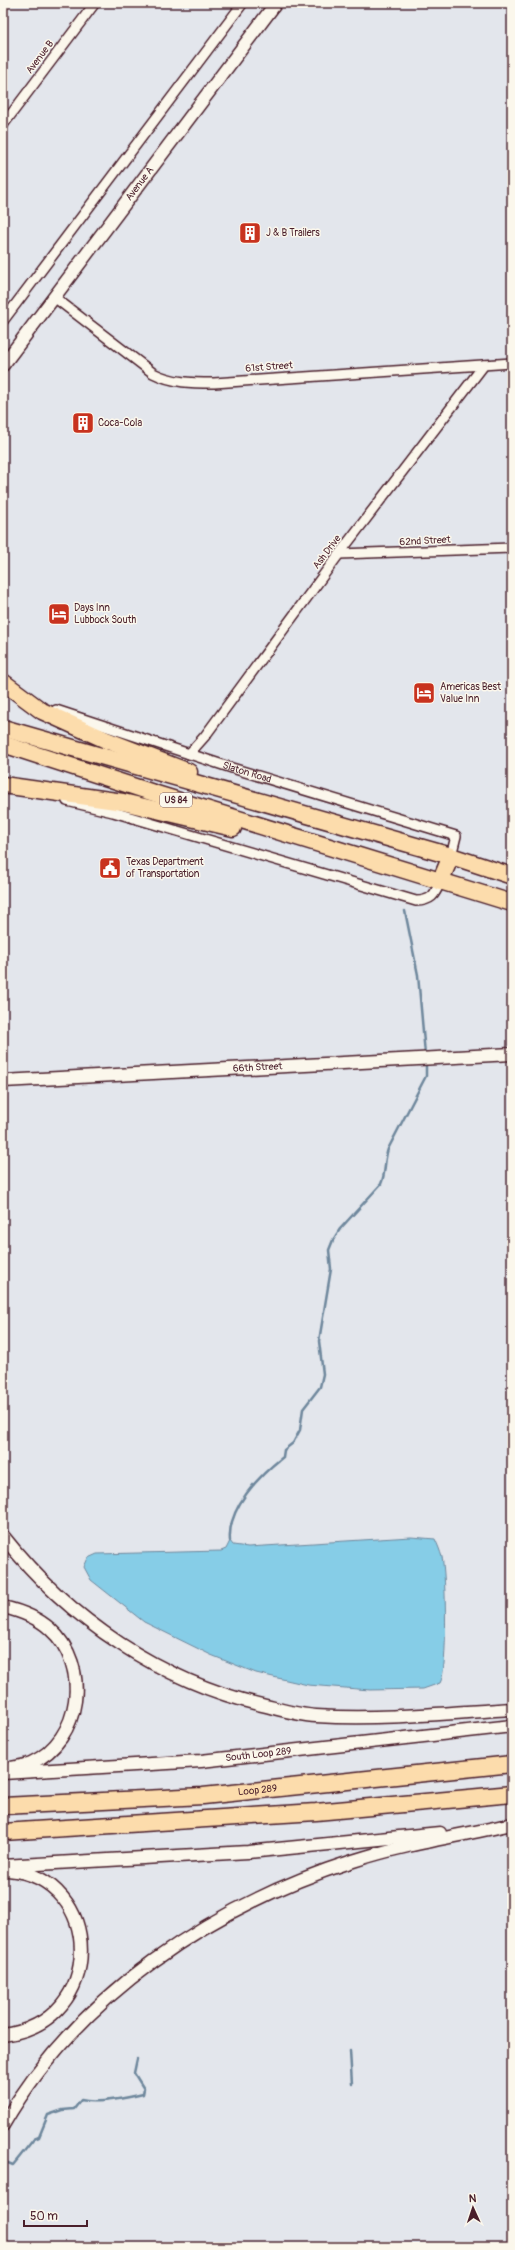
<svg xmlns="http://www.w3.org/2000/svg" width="515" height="2250" viewBox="0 0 515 2250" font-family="Pangolin,sans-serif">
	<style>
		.water { fill: #86cde7; stroke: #6e879c }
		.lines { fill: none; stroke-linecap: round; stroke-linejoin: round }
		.stream { stroke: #6e879c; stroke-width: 2.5 }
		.street-casing { stroke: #4a1f2b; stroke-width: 12 }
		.secondary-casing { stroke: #4a1f2b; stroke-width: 15 }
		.highway-casing { stroke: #4a1f2b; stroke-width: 19 }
		.street { stroke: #fbf7ec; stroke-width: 9 }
		.secondary { stroke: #fbf7ec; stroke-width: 12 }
		.highway { stroke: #fcdcac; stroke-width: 16 }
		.labels { text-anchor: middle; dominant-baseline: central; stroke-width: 3; stroke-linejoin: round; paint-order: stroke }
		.shield { fill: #fbf7ec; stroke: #7f6065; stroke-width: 1 }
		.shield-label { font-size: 9px; font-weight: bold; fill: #4a1f2b }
		.street-label { font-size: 10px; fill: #4a1f2b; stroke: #fbf7ec }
		.poi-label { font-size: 10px; fill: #4a1f2b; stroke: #fbf7ec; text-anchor: start }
	</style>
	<rect width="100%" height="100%" fill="#e3e6ec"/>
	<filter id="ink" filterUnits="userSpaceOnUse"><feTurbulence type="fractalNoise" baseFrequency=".025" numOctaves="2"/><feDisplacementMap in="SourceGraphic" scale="8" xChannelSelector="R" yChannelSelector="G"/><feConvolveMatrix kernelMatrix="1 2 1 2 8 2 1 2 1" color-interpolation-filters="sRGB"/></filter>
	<g filter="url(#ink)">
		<path class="water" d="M411 1537 435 1539C438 1545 440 1551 442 1557 446 1574 448 1671 440 1683L423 1689 370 1690 308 1685 256 1673 211 1655 144 1622 91 1580 84 1567 88 1558 97 1554 221 1551 226 1549 230 1541 233 1545 248 1547Z"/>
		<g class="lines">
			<g class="stream">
				<polyline points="405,911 418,975 425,1054"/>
				<path d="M230 1541C227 1508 259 1476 283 1457L284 1450 293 1443 300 1430 303 1409 320 1387 323 1374 319 1341 331 1269 329 1250 333 1240 340 1229 381 1184C386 1173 384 1161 388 1149L426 1076V1064"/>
				<polyline points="350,2051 352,2084"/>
				<path d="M3 2161 13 2165 34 2139 39 2137 48 2115 63 2110 74 2109 81 2100C96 2104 126 2098 143 2094L144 2089 134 2073 137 2059"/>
			</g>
			<g class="street-casing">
				<g id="street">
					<polyline points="3,125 95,3"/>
					<path d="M54 297 153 373C173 383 191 383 214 383L512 363"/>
					<polyline points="3,321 243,3"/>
					<polyline points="339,554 512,548"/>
					<path id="s1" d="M56 710 232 768 456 836 451 856"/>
					<polyline points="189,754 205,736 339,554 484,365"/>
					<path d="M67 801 113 812 416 901C431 901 435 895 440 882"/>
				</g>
			</g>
			<g class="secondary-casing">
				<g id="secondary">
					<path id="s2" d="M3 365 276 3"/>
					<path id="s3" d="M3 1081 512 1054"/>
					<path d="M3 1536C69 1620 161 1682 266 1706 282 1710 299 1715 316 1716 381 1720 447 1713 512 1709"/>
					<path d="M3 1607C20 1611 37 1617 50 1629 91 1665 82 1740 31 1763 24 1766 16 1767 10 1768"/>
					<path id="s4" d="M3 1773 201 1761 512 1726"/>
					<polyline points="3,1866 248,1852 440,1833"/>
					<path d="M3 2035C108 2022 104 1878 8 1870"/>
					<path d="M3 2125C78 1995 212 1906 353 1861 405 1844 459 1836 512 1824"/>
				</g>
			</g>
			<g class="highway-casing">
				<g id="highway">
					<polyline points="3,682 42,711 106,740 189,772"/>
					<polyline points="3,728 451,856 512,876"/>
					<polyline points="3,744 160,795 512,903"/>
					<polyline points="3,785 123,802 233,828"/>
					<polyline points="440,882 451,856"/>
					<path id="s5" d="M3 1806 203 1796 512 1764"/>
					<polyline points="3,1832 316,1812 512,1794"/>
				</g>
			</g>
			<use href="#street" class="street"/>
			<use href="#secondary" class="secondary"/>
			<use href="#highway" class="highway"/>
		</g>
	</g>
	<defs>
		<g id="building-square" transform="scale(1.15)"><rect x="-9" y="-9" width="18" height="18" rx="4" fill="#c8321e" stroke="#fbf7ec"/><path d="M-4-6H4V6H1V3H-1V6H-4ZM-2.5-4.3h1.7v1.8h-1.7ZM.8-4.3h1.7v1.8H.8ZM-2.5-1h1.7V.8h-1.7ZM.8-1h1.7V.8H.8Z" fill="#fff"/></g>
		<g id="hotel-square" transform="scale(1.15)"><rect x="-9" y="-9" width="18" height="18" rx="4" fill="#c8321e" stroke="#fbf7ec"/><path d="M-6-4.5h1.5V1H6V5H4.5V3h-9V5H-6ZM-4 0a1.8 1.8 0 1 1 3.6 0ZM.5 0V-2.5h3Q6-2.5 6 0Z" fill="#fff"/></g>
		<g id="civic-square" transform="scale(1.15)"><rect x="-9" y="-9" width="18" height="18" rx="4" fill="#c8321e" stroke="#fbf7ec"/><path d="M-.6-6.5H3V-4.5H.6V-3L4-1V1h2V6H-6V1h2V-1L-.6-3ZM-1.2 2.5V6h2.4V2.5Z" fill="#fff"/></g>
	</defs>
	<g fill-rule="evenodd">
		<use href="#building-square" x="250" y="233"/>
		<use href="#building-square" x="83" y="423"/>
		<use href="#hotel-square" x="59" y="614"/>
		<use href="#hotel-square" x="424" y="693"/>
		<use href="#civic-square" x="110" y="868"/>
	</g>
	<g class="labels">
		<rect class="shield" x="160" y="793" width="32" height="14" rx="3"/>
		<g class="shield-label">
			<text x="176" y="800">US 84</text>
		</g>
		<g class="street-label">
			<text transform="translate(40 57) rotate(-53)">Avenue B</text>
			<text stroke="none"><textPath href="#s2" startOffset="227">Avenue A</textPath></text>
			<text transform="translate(269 367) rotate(-4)">61st Street</text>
			<text transform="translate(425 541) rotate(-3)">62nd Street</text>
			<text transform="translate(327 552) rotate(-53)">Ash Drive</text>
			<text stroke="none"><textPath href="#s1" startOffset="201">Slaton Road</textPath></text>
			<text stroke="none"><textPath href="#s3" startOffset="255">66th Street</textPath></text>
			<text stroke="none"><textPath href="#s4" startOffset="256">South Loop 289</textPath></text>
			<text stroke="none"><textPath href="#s5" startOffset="255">Loop 289</textPath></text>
		</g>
		<g class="poi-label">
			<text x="266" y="233">J &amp; B Trailers</text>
			<text x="98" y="423">Coca-Cola</text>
			<text x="74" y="608">Days Inn<tspan x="74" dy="12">Lubbock South</tspan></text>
			<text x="440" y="687">Americas Best<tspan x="440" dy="12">Value Inn</tspan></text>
			<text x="126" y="862">Texas Department<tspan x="126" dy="12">of Transportation</tspan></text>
		</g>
	</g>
	<rect width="515" height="2250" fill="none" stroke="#fbf7ec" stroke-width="16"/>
	<rect x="8" y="8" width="499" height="2234" fill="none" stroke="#4a1f2b" stroke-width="1.5" filter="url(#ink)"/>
	<g transform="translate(473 2208) rotate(357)" stroke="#fbf7ec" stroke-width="3" paint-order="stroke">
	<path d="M0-3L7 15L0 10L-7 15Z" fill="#4a1f2b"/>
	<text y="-6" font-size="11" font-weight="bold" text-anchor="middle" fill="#4a1f2b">N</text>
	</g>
	<path d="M24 2220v6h63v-6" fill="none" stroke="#4a1f2b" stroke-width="2"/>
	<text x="30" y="2220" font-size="12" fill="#4a1f2b" stroke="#fbf7ec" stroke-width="3" paint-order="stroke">50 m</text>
</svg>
